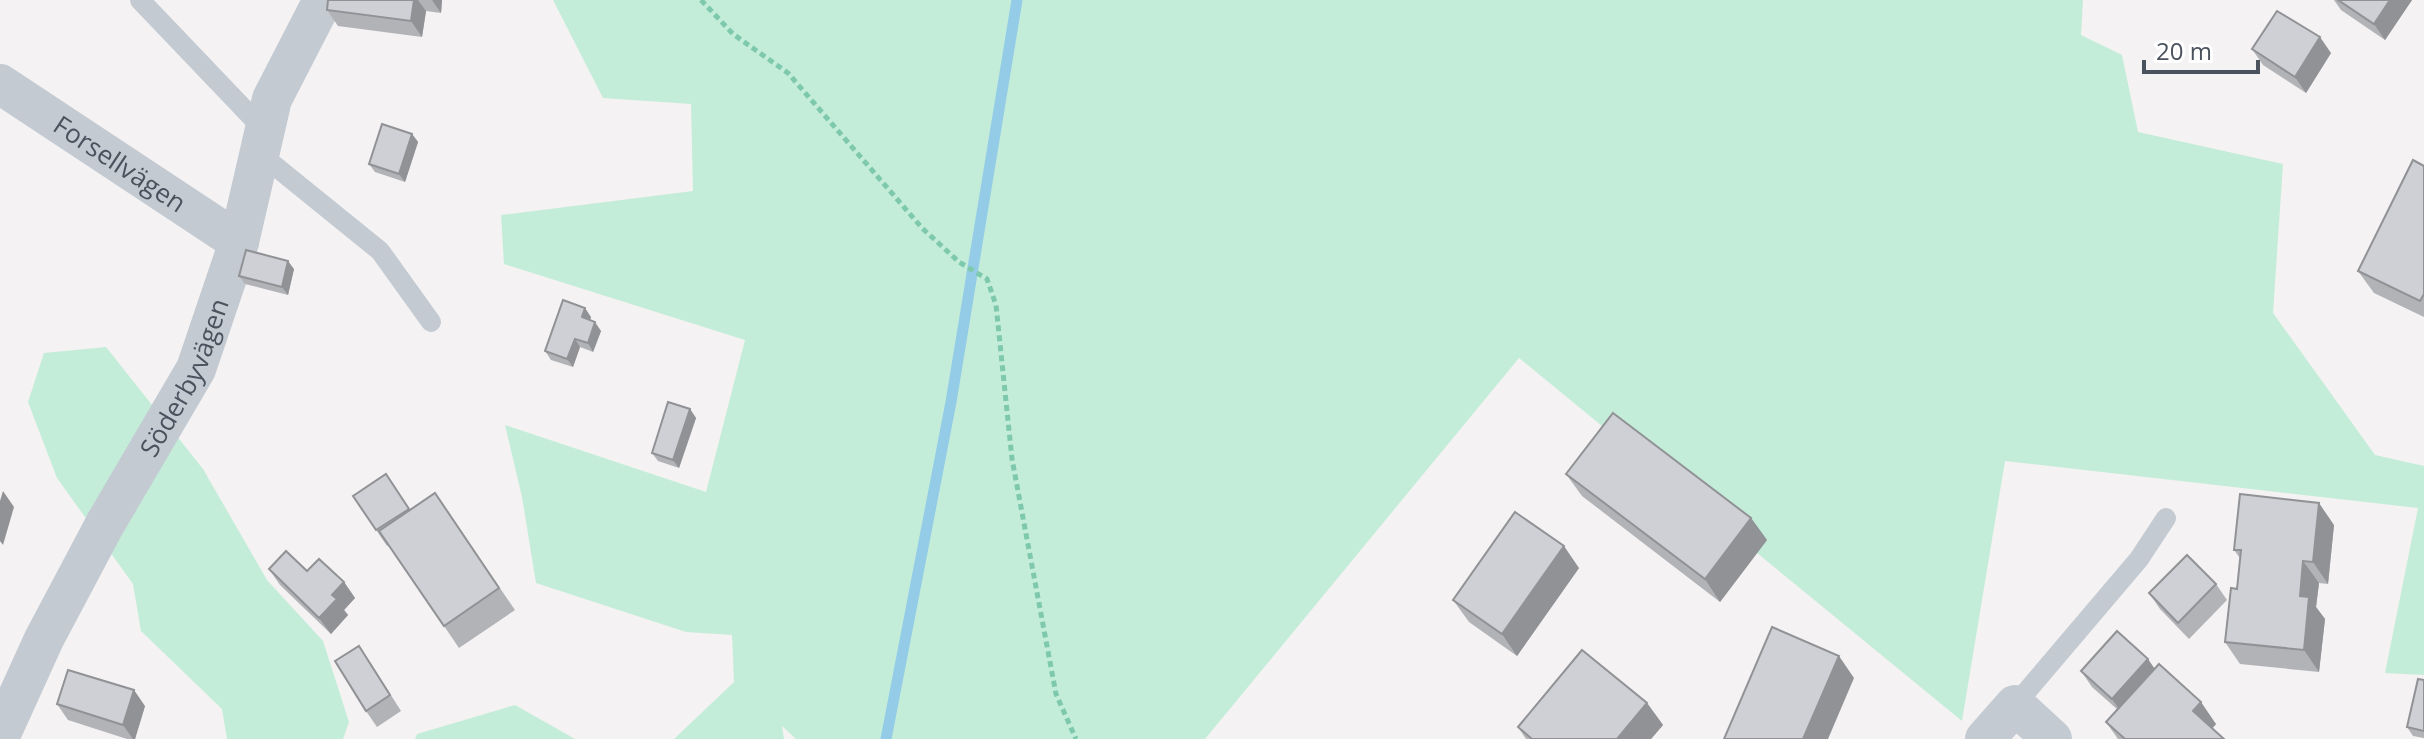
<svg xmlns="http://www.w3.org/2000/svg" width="2424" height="739" viewBox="0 0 2424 739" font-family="'Open Sans',sans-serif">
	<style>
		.green { fill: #c4edd9 }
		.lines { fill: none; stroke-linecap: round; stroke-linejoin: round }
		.stream { stroke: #94cce7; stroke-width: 11 }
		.path { stroke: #7ec9ad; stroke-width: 5; stroke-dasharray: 6 4; stroke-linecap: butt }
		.lane { stroke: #c3cad2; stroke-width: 20 }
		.street { stroke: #c3cad2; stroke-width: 40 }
		.wall { fill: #b2b3b7 }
		.shaded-wall { fill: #919295 }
		.building { fill: #cfd0d5; stroke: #919295; stroke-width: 2 }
		.labels { text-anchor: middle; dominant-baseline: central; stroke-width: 8; stroke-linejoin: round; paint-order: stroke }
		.street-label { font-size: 26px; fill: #4a525e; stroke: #fff }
	</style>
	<rect width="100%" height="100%" fill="#f4f2f2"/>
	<g class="green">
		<polygon points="553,0 2083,0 2081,35 2122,55 2138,132 2283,164 2273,313 2375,455 2424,466 2424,675 2385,673 2418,508 2005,461 1962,721 1519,358 1205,739 796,739 782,726 784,739 674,739 734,682 732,635 686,632 536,583 522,497 505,425 706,492 745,340 504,264 501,215 693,191 691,104 603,98"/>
		<polygon points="106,347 203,469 267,580 323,641 349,722 343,739 227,739 222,709 141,631 133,584 57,478 28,402 44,353"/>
		<polygon points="515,705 575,739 415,739 417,734"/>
	</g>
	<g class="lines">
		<polyline class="stream" points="886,739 951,402 1017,0"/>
		<polyline class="path" points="701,0 733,34 788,73 922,228 959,262 987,279 996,305 1012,459 1056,694 1076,739"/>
		<g class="lane">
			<polyline points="140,0 264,130"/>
			<polyline points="259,153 380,251 431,322"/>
			<polyline points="2015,705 2139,559 2166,518"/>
		</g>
		<g class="street">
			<path id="s1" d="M0 84 239 242"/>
			<path id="s2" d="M0 736 44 639 105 524 196 369 239 242 272 99 323 0"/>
			<polyline points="1985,739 2015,705 2052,739"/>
		</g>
	</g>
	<g class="wall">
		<polygon points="328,0 442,0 441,13 426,11 422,37 338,26 327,10"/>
		<polygon points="2334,0 2412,0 2385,40 2341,10"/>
		<polygon points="2252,49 2331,53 2306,93 2263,65"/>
		<polygon points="412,134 418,142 405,182 375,172 369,164"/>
		<polygon points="2424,166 2424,317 2374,293 2358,271"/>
		<polygon points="294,269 288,295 245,284 239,276"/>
		<polygon points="591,317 590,320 601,331 593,352 580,347 573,367 551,360 545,351"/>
		<polygon points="690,409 696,418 679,468 658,461 652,453"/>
		<polygon points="386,474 410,510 435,493 515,610 459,648 389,545 387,546 353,496"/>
		<polygon points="1566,474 1751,518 1767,540 1720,602 1582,496"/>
		<polygon points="2334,525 2328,584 2319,583 2316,607 2325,619 2319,672 2240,664 2225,642 2237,589 2240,558 2234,550"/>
		<polygon points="1579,568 1517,656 1469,622 1453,600"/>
		<polygon points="269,569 307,571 344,582 355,598 344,610 348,615 331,634 280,585"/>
		<polygon points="2216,584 2227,600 2189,639 2160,609 2149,593"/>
		<polygon points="370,662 401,711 377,727 366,711"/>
		<polygon points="2155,669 2216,724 2212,729 2224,739 2118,739 2106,722 2118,710 2092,687 2081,671"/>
		<polygon points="2424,680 2424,738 2413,736 2407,727"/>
		<polygon points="1647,703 1663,725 1651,739 1526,739 1518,727"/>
		<polygon points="57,704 145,706 135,739 127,739 68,720"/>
	</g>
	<g class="shaded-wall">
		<polygon points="414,0 418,0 426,11 422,37 411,21"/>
		<polygon points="432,0 442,0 441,13"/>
		<polygon points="2390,0 2412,0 2385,40 2374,24"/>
		<polygon points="2320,37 2331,53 2306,93 2295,77"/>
		<polygon points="412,134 418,142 405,182 399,174"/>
		<polygon points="288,261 294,269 288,295 282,287"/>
		<polygon points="585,308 591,317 588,326 582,317"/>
		<polygon points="595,322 601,331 593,352 588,343"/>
		<polygon points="575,339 580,347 573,367 567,359"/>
		<polygon points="690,409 696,418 679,468 673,460"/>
		<polygon points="3,491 14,507 3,545 0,541 0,501"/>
		<polygon points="2319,503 2334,525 2328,584 2313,562"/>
		<polygon points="1751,518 1767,540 1720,602 1705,579"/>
		<polygon points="1564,546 1579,568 1517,656 1502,634"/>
		<polygon points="2303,561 2319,583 2316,607 2325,619 2319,672 2304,650 2300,596"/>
		<polygon points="344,582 355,598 344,610 348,615 331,634 319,618 332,595"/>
		<polygon points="1839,656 1854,678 1828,739 1803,739"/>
		<polygon points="2148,659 2159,675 2123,715 2112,699"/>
		<polygon points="134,690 145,706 135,739 133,739 123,725"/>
		<polygon points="2201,702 2216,724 2208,733 2193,711"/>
		<polygon points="1647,703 1663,725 1651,739 1617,739"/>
	</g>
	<g class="building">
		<polygon points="328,0 414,0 411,21 327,10"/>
		<polygon points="2338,0 2390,0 2374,24"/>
		<polygon points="2277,11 2320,37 2295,77 2252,49"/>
		<polygon points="382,124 412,134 399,174 369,164"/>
		<polygon points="2413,160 2424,166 2424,294 2420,301 2358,271"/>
		<polygon points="246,250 288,261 282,287 239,276"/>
		<polygon points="563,300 585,308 582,317 595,322 588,343 575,339 567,359 545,351"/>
		<polygon points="668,402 690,409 673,460 652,453"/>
		<polygon points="1613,413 1751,518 1705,579 1566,474"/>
		<polygon points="386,474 409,509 376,530 353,496"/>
		<polygon points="435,493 499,588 444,626 379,531"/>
		<polygon points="2240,494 2319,503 2313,562 2303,561 2300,596 2309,597 2304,650 2225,642 2231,588 2237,589 2241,550 2234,550"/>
		<polygon points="1515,512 1564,546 1502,634 1453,600"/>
		<polygon points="286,551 307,571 319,559 344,582 332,595 337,599 319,618 269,569"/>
		<polygon points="2187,555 2216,584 2178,623 2149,593"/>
		<polygon points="1772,627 1839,656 1803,739 1724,739"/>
		<polygon points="2117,631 2148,659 2112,699 2081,671"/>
		<polygon points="359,646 390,695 366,711 335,661"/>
		<polygon points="1582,650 1647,703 1617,739 1532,739 1518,727"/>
		<polygon points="2159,664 2201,702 2193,711 2224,739 2125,739 2106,722"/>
		<polygon points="68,670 134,690 123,725 57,704"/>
		<polygon points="2418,679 2424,680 2424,731 2407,727"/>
	</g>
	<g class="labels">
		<g class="street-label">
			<text stroke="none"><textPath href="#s1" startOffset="144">Forsellvägen</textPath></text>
			<text stroke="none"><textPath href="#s2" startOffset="404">Söderbyvägen</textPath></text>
		</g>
	</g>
	<path d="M2144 60v12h114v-12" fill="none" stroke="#4a525e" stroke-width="4"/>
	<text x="2156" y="60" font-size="24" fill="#4a525e" stroke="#ffffff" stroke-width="6" paint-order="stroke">20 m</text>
</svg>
